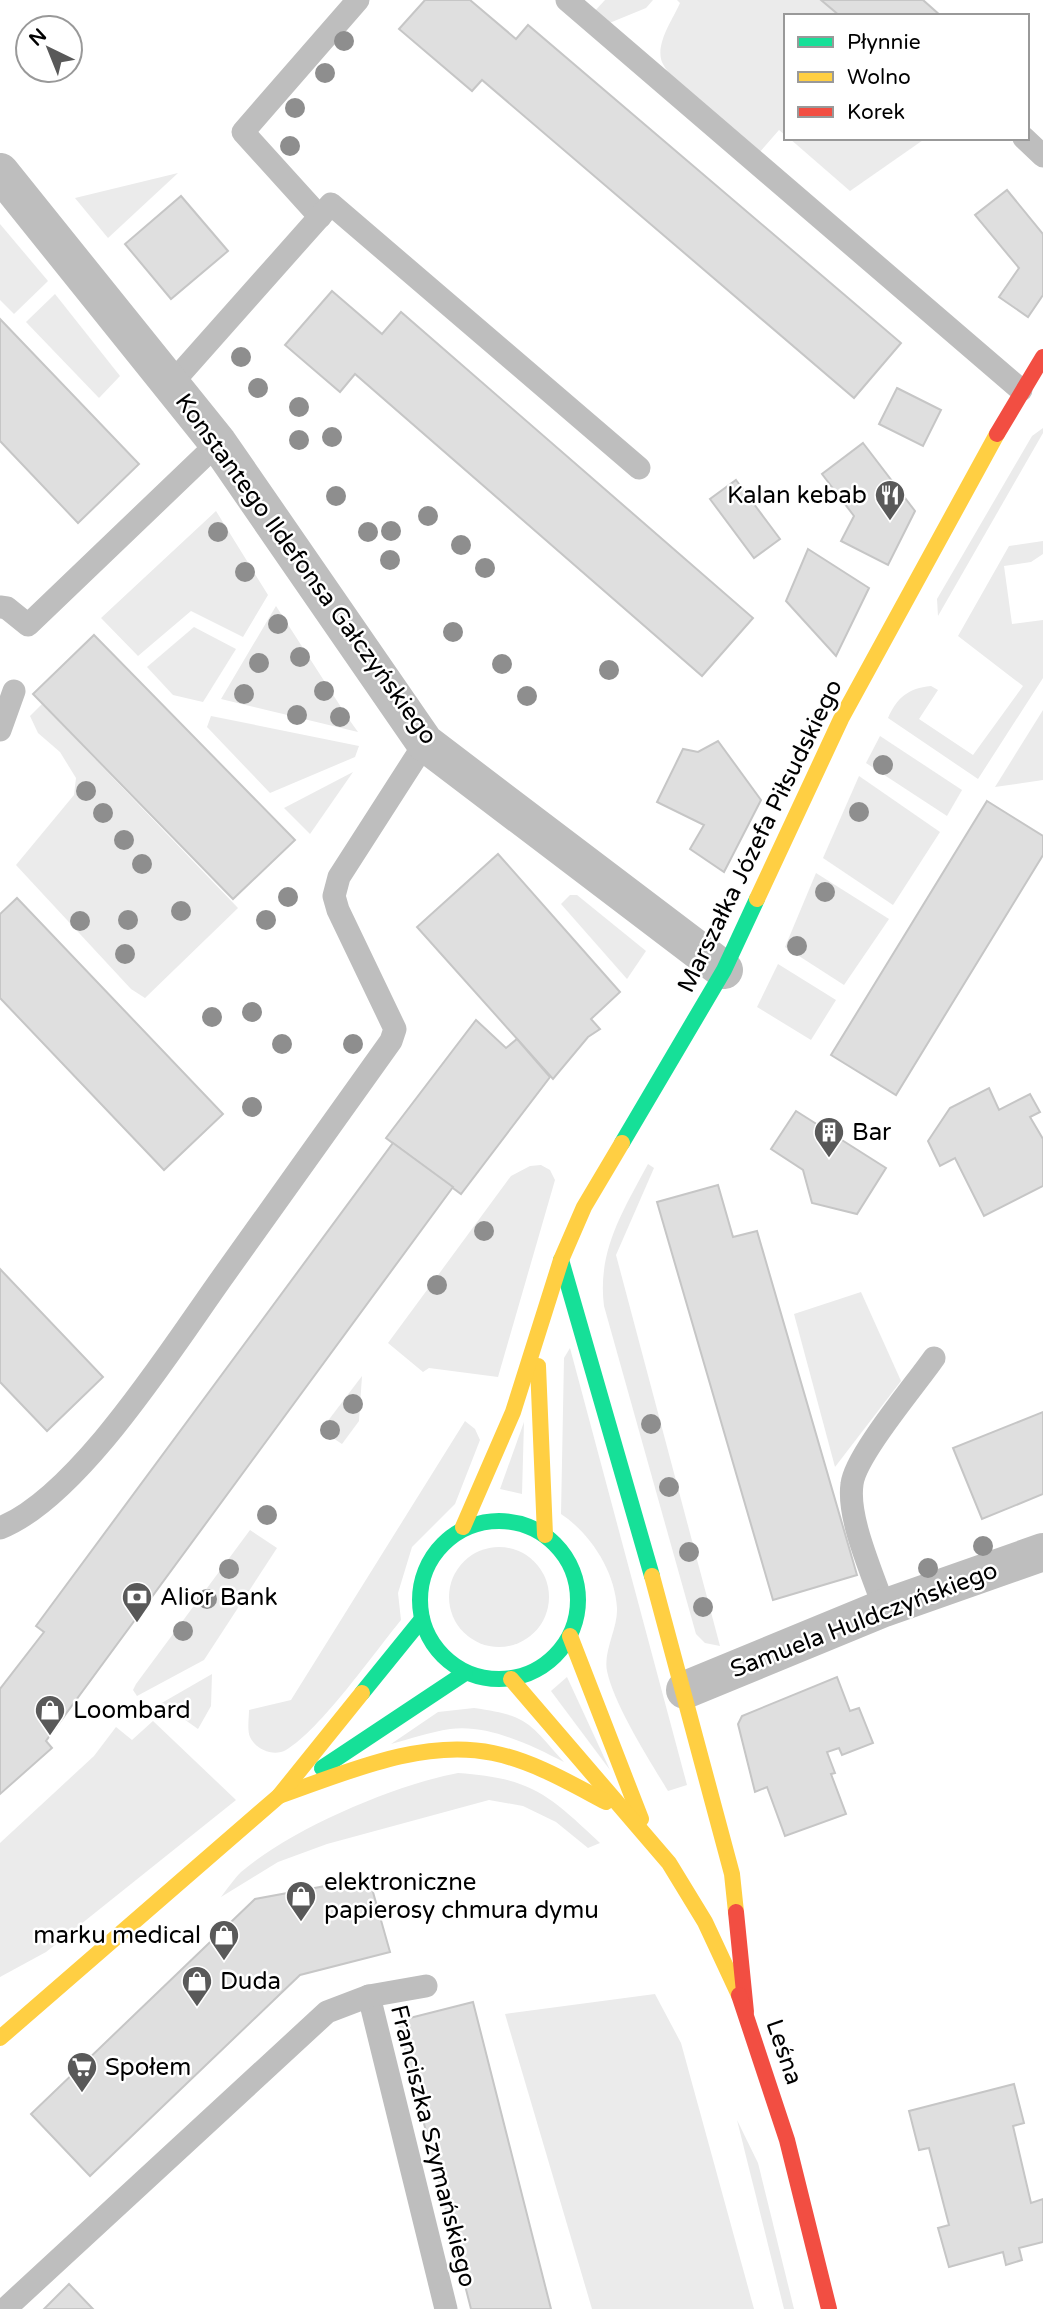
<svg xmlns="http://www.w3.org/2000/svg" width="1043" height="2309" viewBox="0 0 1043 2309" font-family="'Varela Round',sans-serif">
	<style>
		.green { fill: #ebebeb }
		.building { fill: #dfdfdf; stroke: #c6c6c6; stroke-width: 2 }
		.lines { fill: none; stroke-linecap: round; stroke-linejoin: round }
		.lane { stroke: #bebebe; stroke-width: 23 }
		.street { stroke: #bebebe; stroke-width: 38 }
		.fast { stroke: #16e098; stroke-width: 16 }
		.slow { stroke: #ffcf43; stroke-width: 16 }
		.jam { stroke: #f24e42; stroke-width: 16 }
		.tree { fill: #8e8e8e }
		.labels { text-anchor: middle; dominant-baseline: central; stroke-width: 5; stroke-linejoin: round; paint-order: stroke }
		.poi-label { font-size: 24px; fill: #000; stroke: #fff; text-anchor: start }
		.street-label { font-size: 24px; fill: #000; stroke: #fff }
	</style>
	<rect width="100%" height="100%" fill="#fff"/>
	<g class="green">
		<polygon points="605,0 653,0 646,8 607,24 593,13"/>
		<path d="M677 0H822L840 16H786V136L779 130 759 153C740 136 666 81 661 59 657 41 673 19 680 3Z"/>
		<polygon points="789,138 926,138 850,191"/>
		<polygon points="178,173 108,238 75,198"/>
		<polygon points="0,224 48,281 14,314 0,300"/>
		<polygon points="55,294 120,376 99,398 26,322"/>
		<polygon points="1043,428 1043,433 938,616 937,599 1032,436"/>
		<polygon points="216,511 268,595 243,637 191,611 138,656 101,618"/>
		<path d="M1043 541V554L1031 562 1004 566 1012 624 1043 620V678L978 779 888 718C897 698 908 688 931 686L938 690 919 719 973 755 1023 686 958 636 1009 546Z"/>
		<polygon points="276,606 348,718 358,732 221,699"/>
		<polygon points="194,627 236,649 203,702 173,695 147,667"/>
		<polygon points="42,704 238,908 145,998 131,989 16,865 74,795 76,778 60,752 38,733 30,716"/>
		<polygon points="1043,710 1043,780 995,787"/>
		<polygon points="211,716 359,746 355,757 270,793 207,727"/>
		<polygon points="880,736 962,790 947,816 866,763"/>
		<polygon points="353,772 310,834 284,808"/>
		<polygon points="859,776 940,832 893,905 823,858"/>
		<polygon points="816,873 889,919 844,985 785,947"/>
		<polygon points="570,895 577,895 646,951 627,979 561,904"/>
		<polygon points="778,964 836,1000 811,1040 757,1007"/>
		<path d="M648 1164 654 1168 616 1255 720 1646 705 1643 696 1634 604 1306C597 1251 623 1211 648 1164Z"/>
		<polygon points="541,1165 550,1170 555,1180 498,1377 429,1368 423,1372 388,1343 511,1176 530,1166"/>
		<polygon points="861,1292 901,1381 835,1467 794,1314"/>
		<path d="M570 1348 687 1785 668 1791C650 1761 614 1705 607 1671 603 1651 618 1628 617 1608 615 1571 590 1533 561 1514L564 1358Z"/>
		<polygon points="362,1376 359,1421 342,1444 321,1430"/>
		<path d="M465 1421 475 1429 480 1440 455 1504 412 1547 398 1593 401 1620C374 1653 320 1730 286 1750 274 1757 256 1750 250 1737 247 1730 249 1718 249 1710L291 1700Z"/>
		<polygon points="524,1422 522,1494 500,1489"/>
		<polygon points="250,1530 277,1548 204,1660 137,1696 133,1690 136,1684"/>
		<circle cx="499" cy="1597" r="50"/>
		<polygon points="212,1674 211,1706 198,1729 174,1712 153,1708"/>
		<polygon points="567,1677 610,1770 551,1691"/>
		<path d="M474 1708C529 1716 528 1722 564 1762 531 1745 488 1724 450 1729 430 1732 410 1739 391 1744L438 1712Z"/>
		<polygon points="153,1721 236,1800 46,1952 0,1977 0,1843 94,1756 116,1727 132,1740"/>
		<path d="M458 1773C531 1778 548 1794 600 1843L588 1848 556 1822 523 1806 489 1800 327 1844 278 1862 221 1897C227 1889 234 1879 241 1872 291 1829 394 1785 458 1773Z"/>
		<polygon points="655,1994 681,2043 754,2309 592,2309 505,2014"/>
		<polygon points="737,2120 758,2163 794,2309 784,2309"/>
	</g>
	<g class="building">
		<polygon points="425,0 470,0 516,39 528,25 901,343 854,398 482,80 472,91 399,29"/>
		<polygon points="821,0 923,0 941,16 840,16"/>
		<polygon points="1007,190 1043,234 1043,295 1028,317 999,297 1019,268 975,215"/>
		<polygon points="181,196 228,251 171,299 125,244"/>
		<polygon points="332,291 382,334 401,312 753,618 702,676 355,374 340,392 285,345"/>
		<polygon points="0,319 139,464 78,523 0,441"/>
		<polygon points="897,388 941,410 923,446 879,424"/>
		<polygon points="863,443 915,511 888,565 841,541 854,516 822,474"/>
		<polygon points="736,480 780,539 754,558 710,499"/>
		<polygon points="808,549 869,588 836,656 786,601"/>
		<polygon points="94,635 295,840 233,899 33,694"/>
		<polygon points="718,741 761,800 724,872 690,849 704,825 657,802 683,749 698,752"/>
		<polygon points="987,801 1043,836 1043,855 896,1095 831,1055"/>
		<polygon points="498,854 620,992 591,1019 600,1029 588,1037 553,1079 417,927"/>
		<polygon points="17,898 223,1114 164,1170 0,998 0,914"/>
		<polygon points="476,1020 506,1048 517,1039 550,1077 461,1194 386,1138"/>
		<polygon points="989,1088 999,1110 1030,1094 1040,1112 1030,1117 1043,1139 1043,1186 984,1216 955,1158 940,1166 928,1141 950,1108"/>
		<polygon points="796,1111 886,1168 857,1214 812,1203 803,1170 771,1149"/>
		<polygon points="393,1143 453,1187 46,1741 52,1748 0,1794 0,1689 44,1632 36,1626"/>
		<polygon points="718,1185 733,1237 757,1231 857,1575 773,1600 657,1202"/>
		<polygon points="0,1269 103,1377 47,1431 0,1382"/>
		<polygon points="1043,1412 1043,1494 982,1519 953,1448"/>
		<polygon points="837,1677 850,1711 859,1708 873,1743 842,1755 839,1748 827,1752 835,1773 831,1774 846,1814 785,1836 767,1787 755,1792 738,1724 742,1716"/>
		<polygon points="369,1878 390,1952 300,1975 90,2176 31,2114 255,1899"/>
		<polygon points="473,2002 551,2309 471,2309 398,2021"/>
		<polygon points="1014,2084 1024,2123 1013,2126 1031,2203 1043,2199 1043,2242 1019,2248 1022,2260 1006,2265 1003,2252 949,2267 938,2228 949,2225 929,2148 919,2150 909,2111"/>
		<polygon points="69,2284 93,2309 44,2309"/>
	</g>
	<g class="lines">
		<g class="lane">
			<polyline points="567,0 1021,390"/>
			<polyline points="1024,138 1043,156"/>
			<polyline points="320,217 243,132 358,0"/>
			<polyline points="172,383 331,204 639,468"/>
			<polyline points="0,607 7,608 28,625 218,443"/>
			<polyline points="0,730 14,691"/>
			<path d="M0 1528C79 1497 173 1346 224 1275 280 1197 335 1119 391 1041L395 1029 338 910 334 896 339 877 425 743"/>
			<path d="M884 1608C873 1574 847 1519 852 1484 855 1456 916 1384 934 1358"/>
			<polyline points="369,1996 446,2309"/>
			<polyline points="5,2309 327,2012 369,1996 426,1986"/>
		</g>
		<g class="street">
			<polyline points="0,172 218,443 425,743 724,970"/>
			<polyline points="685,1690 884,1608 1043,1552"/>
		</g>
		<g class="fast">
			<polyline points="622,1143 724,970 757,899"/>
			<polyline points="561,1260 652,1576"/>
			<circle cx="499" cy="1600" r="79"/>
			<polyline points="362,1693 422,1619"/>
			<polyline points="322,1768 465,1673"/>
		</g>
		<g class="slow">
			<polyline points="757,899 841,719 997,434"/>
			<polyline points="538,1366 545,1535"/>
			<polyline points="463,1527 513,1412 561,1260 584,1207 622,1143"/>
			<polyline points="652,1576 732,1874 736,1912"/>
			<polyline points="570,1636 641,1819"/>
			<polyline points="511,1679 669,1863 705,1922 739,1995"/>
			<path d="M279 1796C345 1773 422 1738 493 1753 533 1761 570 1783 606 1802"/>
			<polyline points="0,2038 279,1796 362,1693"/>
		</g>
		<g class="jam">
			<polyline points="997,434 1043,357"/>
			<polyline points="736,1912 746,2012"/>
			<polyline points="739,1995 787,2140 829,2309"/>
		</g>
	</g>
	<g class="tree">
		<circle cx="344" cy="41" r="10"/>
		<circle cx="325" cy="73" r="10"/>
		<circle cx="295" cy="108" r="10"/>
		<circle cx="290" cy="146" r="10"/>
		<circle cx="241" cy="357" r="10"/>
		<circle cx="258" cy="388" r="10"/>
		<circle cx="299" cy="407" r="10"/>
		<circle cx="332" cy="437" r="10"/>
		<circle cx="299" cy="440" r="10"/>
		<circle cx="336" cy="496" r="10"/>
		<circle cx="428" cy="516" r="10"/>
		<circle cx="391" cy="531" r="10"/>
		<circle cx="218" cy="532" r="10"/>
		<circle cx="368" cy="532" r="10"/>
		<circle cx="461" cy="545" r="10"/>
		<circle cx="390" cy="560" r="10"/>
		<circle cx="485" cy="568" r="10"/>
		<circle cx="245" cy="572" r="10"/>
		<circle cx="278" cy="624" r="10"/>
		<circle cx="453" cy="632" r="10"/>
		<circle cx="300" cy="657" r="10"/>
		<circle cx="259" cy="663" r="10"/>
		<circle cx="502" cy="664" r="10"/>
		<circle cx="609" cy="670" r="10"/>
		<circle cx="324" cy="691" r="10"/>
		<circle cx="244" cy="694" r="10"/>
		<circle cx="527" cy="696" r="10"/>
		<circle cx="297" cy="715" r="10"/>
		<circle cx="340" cy="717" r="10"/>
		<circle cx="883" cy="765" r="10"/>
		<circle cx="86" cy="791" r="10"/>
		<circle cx="859" cy="812" r="10"/>
		<circle cx="103" cy="813" r="10"/>
		<circle cx="124" cy="840" r="10"/>
		<circle cx="142" cy="864" r="10"/>
		<circle cx="825" cy="892" r="10"/>
		<circle cx="288" cy="897" r="10"/>
		<circle cx="181" cy="911" r="10"/>
		<circle cx="128" cy="920" r="10"/>
		<circle cx="266" cy="920" r="10"/>
		<circle cx="80" cy="921" r="10"/>
		<circle cx="797" cy="946" r="10"/>
		<circle cx="125" cy="954" r="10"/>
		<circle cx="252" cy="1012" r="10"/>
		<circle cx="212" cy="1017" r="10"/>
		<circle cx="282" cy="1044" r="10"/>
		<circle cx="353" cy="1044" r="10"/>
		<circle cx="252" cy="1107" r="10"/>
		<circle cx="484" cy="1231" r="10"/>
		<circle cx="437" cy="1285" r="10"/>
		<circle cx="353" cy="1404" r="10"/>
		<circle cx="651" cy="1424" r="10"/>
		<circle cx="330" cy="1430" r="10"/>
		<circle cx="669" cy="1487" r="10"/>
		<circle cx="267" cy="1515" r="10"/>
		<circle cx="983" cy="1546" r="10"/>
		<circle cx="689" cy="1552" r="10"/>
		<circle cx="928" cy="1568" r="10"/>
		<circle cx="229" cy="1569" r="10"/>
		<circle cx="207" cy="1599" r="10"/>
		<circle cx="703" cy="1607" r="10"/>
		<circle cx="183" cy="1631" r="10"/>
	</g>
	<defs>
		<g id="restaurant-pin" transform="scale(1.575)"><path d="M0 17L-7.5 6A9.5 9.5 0 1 1 7.5 6Z" fill="#595959" stroke="#fff"/><path d="M-5-6h1v4h1v-4h1v4h1v-4h1v5L-1.5 .5V6h-2V.5L-5-1ZM5-6V6H3V1.5H1.5Q1.5-4 5-6Z" fill="#fff"/></g>
		<g id="building-pin" transform="scale(1.575)"><path d="M0 17L-7.5 6A9.5 9.5 0 1 1 7.5 6Z" fill="#595959" stroke="#fff"/><path d="M-4-6H4V6H1V3H-1V6H-4ZM-2.5-4.3h1.7v1.8h-1.7ZM.8-4.3h1.7v1.8H.8ZM-2.5-1h1.7V.8h-1.7ZM.8-1h1.7V.8H.8Z" fill="#fff"/></g>
		<g id="bank-pin" transform="scale(1.575)"><path d="M0 17L-7.5 6A9.5 9.5 0 1 1 7.5 6Z" fill="#595959" stroke="#fff"/><path d="M-6-4H6V4H-6ZM0-2.3a2.3 2.3 0 1 0 0 4.6a2.3 2.3 0 1 0 0-4.6Z" fill="#fff"/></g>
		<g id="shop-pin" transform="scale(1.575)"><path d="M0 17L-7.5 6A9.5 9.5 0 1 1 7.5 6Z" fill="#595959" stroke="#fff"/><path d="M-5-2.5h2.3a2.7 3.5 0 0 1 5.4 0H5L5.5 6h-11ZM-1.5-2.5h3a1.5 2.3 0 0 0-3 0Z" fill="#fff"/></g>
		<g id="supermarket-pin" transform="scale(1.575)"><path d="M0 17L-7.5 6A9.5 9.5 0 1 1 7.5 6Z" fill="#595959" stroke="#fff"/><path d="M-6-5.5h2.5l.6 2H6L4.5 2H-2.5L-4.4-4H-6ZM-1.5 3.2a1.3 1.3 0 1 0 .1 0ZM3 3.2a1.3 1.3 0 1 0 .1 0Z" fill="#fff"/></g>
	</defs>
	<g fill-rule="evenodd">
		<use href="#restaurant-pin" x="890" y="495"/>
		<use href="#building-pin" x="829" y="1132"/>
		<use href="#bank-pin" x="137" y="1597"/>
		<use href="#shop-pin" x="50" y="1710"/>
		<use href="#shop-pin" x="301" y="1896"/>
		<use href="#shop-pin" x="224" y="1935"/>
		<use href="#shop-pin" x="197" y="1981"/>
		<use href="#supermarket-pin" x="82" y="2067"/>
	</g>
	<g class="labels">
		<g class="poi-label">
			<text x="867" y="495" text-anchor="end">Kalan kebab</text>
			<text x="852" y="1132">Bar</text>
			<text x="160" y="1597">Alior Bank</text>
			<text x="73" y="1710">Loombard</text>
			<text x="324" y="1882">elektroniczne<tspan x="324" dy="28">papierosy chmura dymu</tspan></text>
			<text x="201" y="1935" text-anchor="end">marku medical</text>
			<text x="220" y="1981">Duda</text>
			<text x="105" y="2067">Społem</text>
		</g>
		<g class="street-label">
			<text transform="translate(306 569) rotate(54)">Konstantego Ildefonsa Gałczyńskiego</text>
			<text transform="translate(760 836) rotate(-64)">Marszałka Józefa Piłsudskiego</text>
			<text transform="translate(864 1620) rotate(-21)">Samuela Huldczyńskiego</text>
			<text transform="translate(784 2052) rotate(71)">Leśna</text>
			<text transform="translate(433 2146) rotate(76)">Franciszka Szymańskiego</text>
		</g>
	</g>
	<rect x="784" y="14" width="245" height="126" fill="#ffffff" stroke="#999999" stroke-width="2"/>
	<rect x="798" y="37" width="35" height="10" fill="#16e098" stroke="#999999" stroke-width="2"/>
	<text x="847" y="49" font-size="21" fill="#000000">Płynnie</text>
	<rect x="798" y="72" width="35" height="10" fill="#ffcf43" stroke="#999999" stroke-width="2"/>
	<text x="847" y="84" font-size="21" fill="#000000">Wolno</text>
	<rect x="798" y="107" width="35" height="10" fill="#f24e42" stroke="#999999" stroke-width="2"/>
	<text x="847" y="119" font-size="21" fill="#000000">Korek</text>
	<g transform="translate(49 49) rotate(317)"><circle r="33" fill="#ffffff" stroke="#999999" stroke-width="2"/>
	<path d="M0-5L12 26L0 18L-12 26Z" fill="#595959"/>
	<text y="-10" font-size="19" font-weight="bold" text-anchor="middle" fill="#000000">N</text>
	</g>
</svg>
